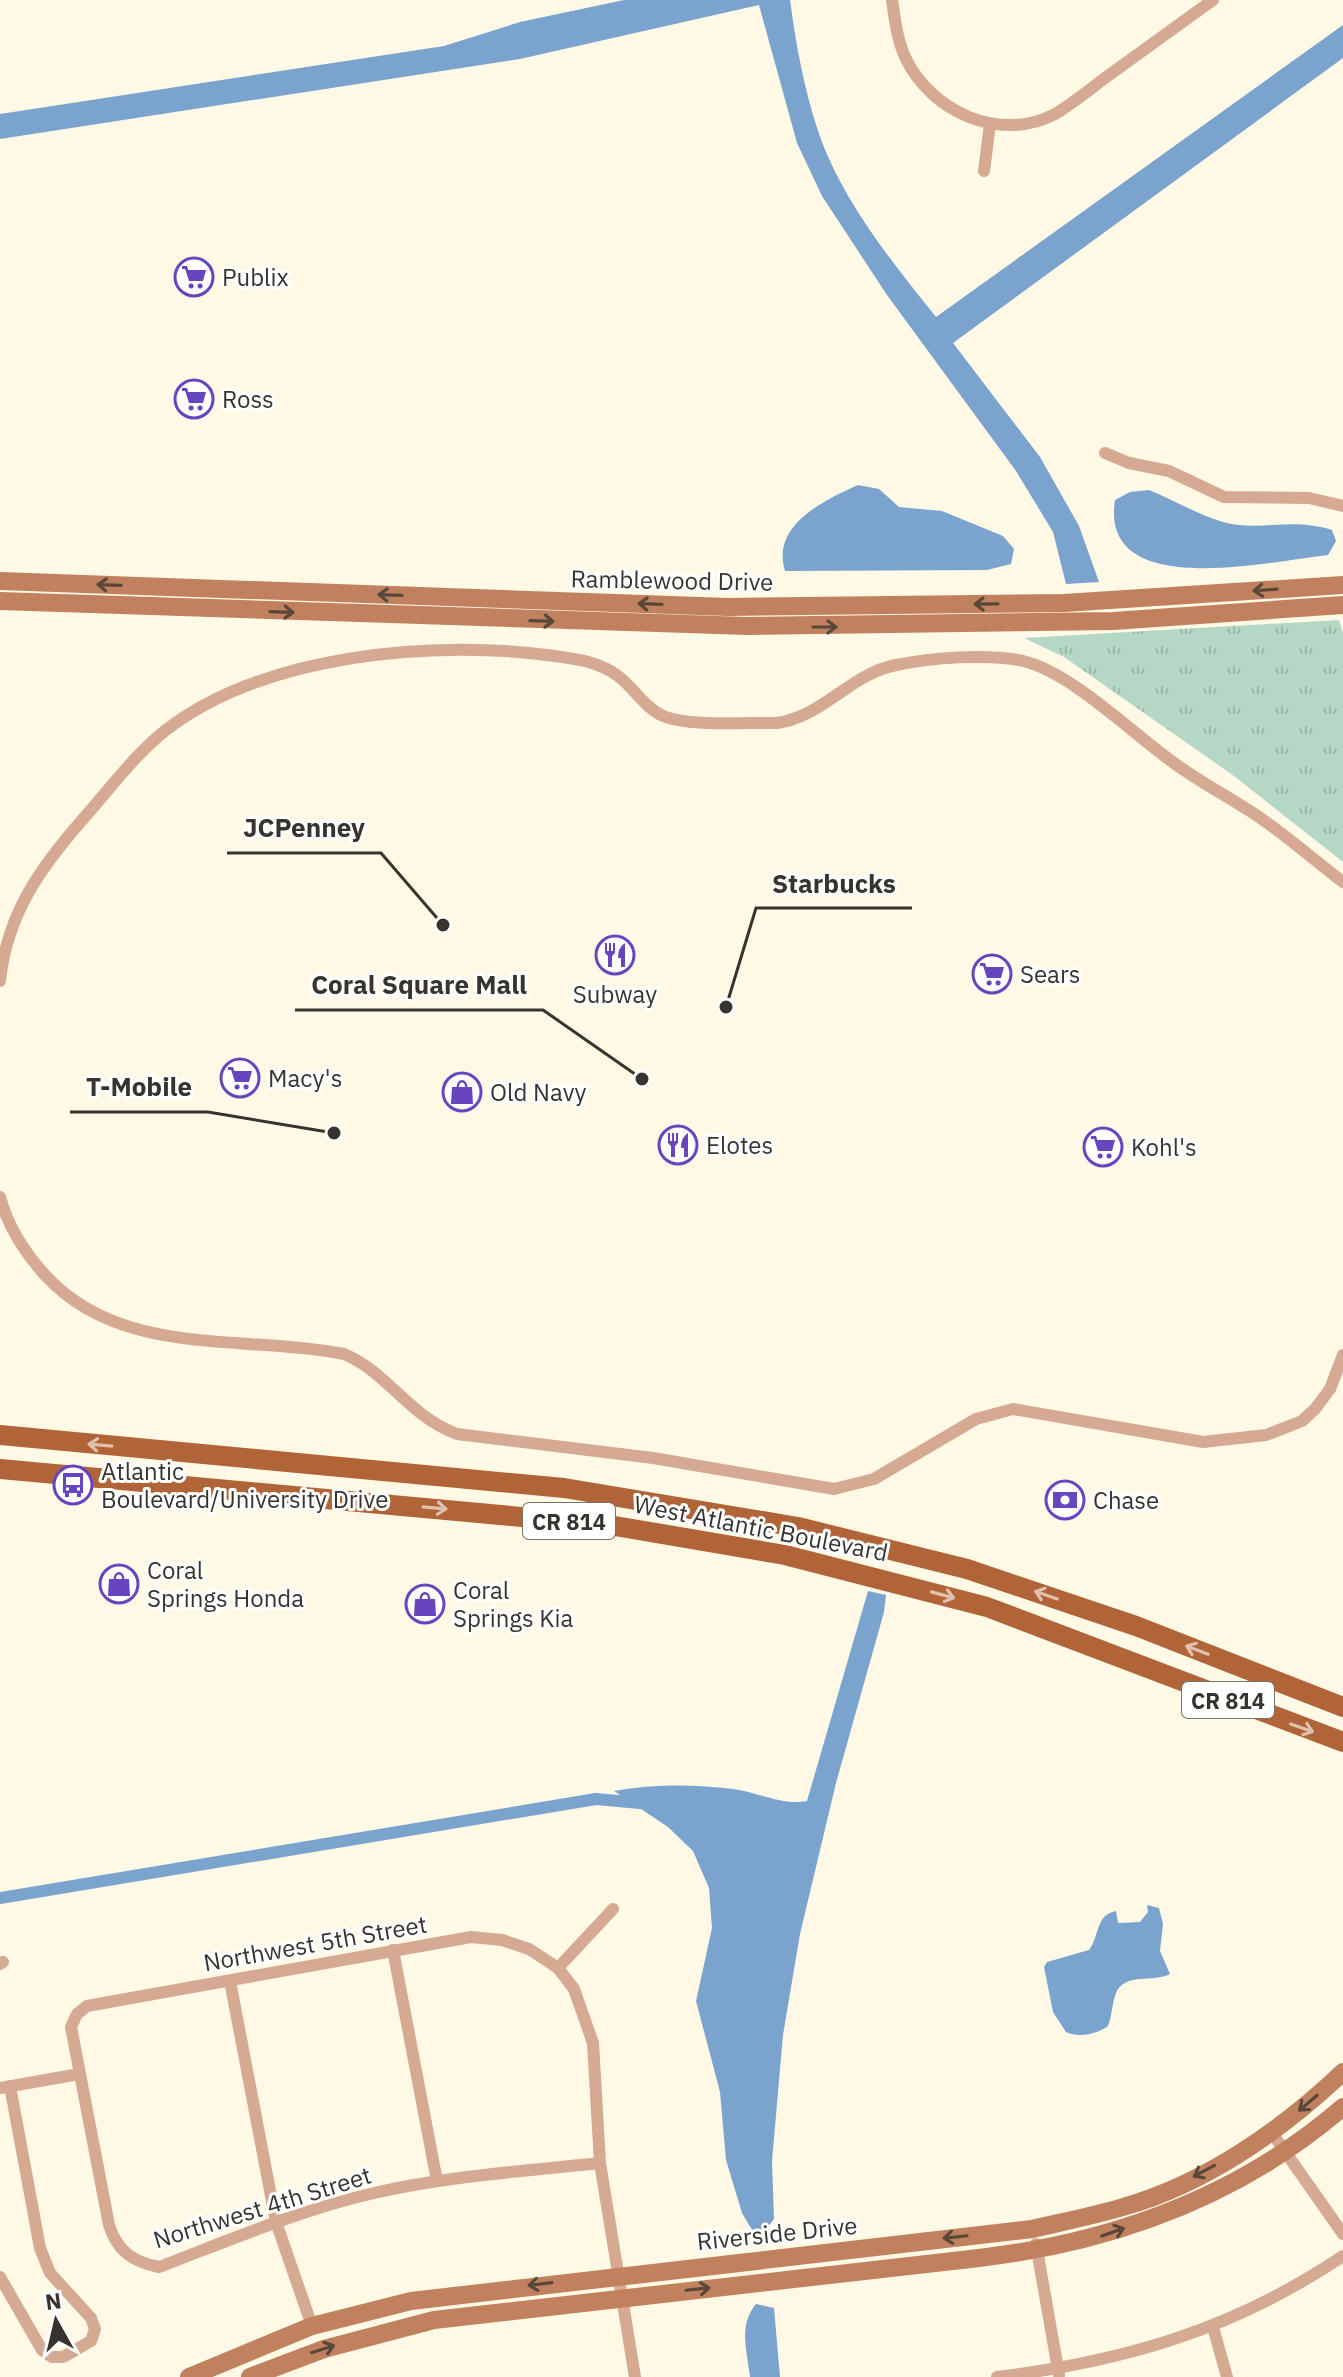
<svg xmlns="http://www.w3.org/2000/svg" width="1343" height="2377" viewBox="0 0 1343 2377" font-family="'IBM Plex Sans',sans-serif">
	<style>
		.grass { fill: url(#grass-tufts) }
		.water { fill: #7aa3cd }
		.lines { fill: none; stroke-linecap: round; stroke-linejoin: round }
		.canal { stroke: #7aa3cd; stroke-width: 12 }
		.street { stroke: #d6a992; stroke-width: 12 }
		.secondary { stroke: #c1815f; stroke-width: 18 }
		.primary { stroke: #b16438; stroke-width: 20 }
		.oneway { stroke: #59473a }
		.oneway2 { stroke: #e0c1af }
		.labels { text-anchor: middle; dominant-baseline: central; stroke-width: 6; stroke-linejoin: round; paint-order: stroke }
		.shield { fill: #fff; stroke: #72716c; stroke-width: 2 }
		.shield-label { font-size: 22px; font-weight: bold; fill: #36342d }
		.poi-label { font-size: 24px; fill: #36342d; stroke: #fff; text-anchor: start }
		.street-label { font-size: 24px; fill: #36342d; stroke: #fff }
		.leader { fill: none; stroke: #36342d; stroke-width: 3 }
		.callout-dot { fill: #36342d; stroke: #fff; stroke-width: 3 }
		.callout-label { font-size: 26px; text-anchor: middle; font-weight: bold; fill: #36342d; stroke: #fff; stroke-width: 6; stroke-linejoin: round; paint-order: stroke }
	</style>
	<defs>
		<pattern id="grass-tufts" width="24" height="20" patternUnits="userSpaceOnUse" patternTransform="scale(2)"><rect width="24" height="20" fill="#b4d8c5"/><path d="M3 7l-1-3M5 7V3M7 7l1-3M15 17l-1-3M17 17v-4M19 17l1-3" fill="none" stroke="#9bbaaa"/></pattern>
	</defs>
	<rect width="100%" height="100%" fill="#fff9e6"/>
	<polygon class="grass" points="1339,620 1343,633 1343,862 1234,776 1064,657 1024,638"/>
	<g class="water">
		<path d="M624 0H790C796 45 804 88 818 131 841 199 892 262 936 317L1343 25V58L953 343 1040 457 1079 526 1099 582 1066 584 1053 532 1016 471 887 295 822 196 797 143 759 5 520 59 0 139V114L444 46 520 22Z"/>
		<path d="M858 485 879 489 899 507 942 511 1003 536 1014 549 1011 564 987 570 785 571C771 525 823 501 858 485Z"/>
		<path d="M1149 490C1177 501 1207 521 1238 525 1273 528 1295 519 1332 530L1336 541 1328 555C1271 561 1099 602 1115 500L1130 492Z"/>
		<path d="M868 1591 886 1595 884 1612 836 1783 800 1934 783 2035 772 2161 774 2219 758 2240 742 2213 726 2160 720 2092 696 2001 712 1928 709 1888 693 1851 668 1827 614 1791C653 1784 694 1784 733 1789 758 1792 782 1806 807 1801Z"/>
		<path d="M1147 1905 1159 1908 1163 1924 1160 1951 1170 1974C1153 1983 1125 1972 1116 1993 1112 2003 1112 2016 1108 2026 1097 2034 1079 2038 1066 2032L1053 2012 1044 1967 1047 1962 1089 1950C1100 1936 1095 1915 1116 1911L1118 1923 1140 1922 1148 1912Z"/>
		<path d="M756 2304 774 2308 780 2377H750C747 2350 738 2326 756 2304Z"/>
	</g>
	<g class="lines">
		<polyline class="canal" points="0,1898 596,1799 640,1803"/>
		<g class="street">
			<path d="M892 0C895 20 897 40 906 59 932 112 1000 143 1055 114 1072 104 1089 90 1105 78 1141 52 1177 26 1213 0"/>
			<polyline points="984,171 990,124"/>
			<polyline points="1105,453 1129,463 1169,471 1224,497 1309,498 1343,506"/>
			<path d="M0 981C7 914 40 868 83 819 110 789 134 755 166 730 264 654 436 639 555 656 577 659 600 662 618 676 633 687 645 708 663 716 690 727 746 722 777 723 824 716 850 674 896 665 930 658 989 653 1023 661 1071 672 1133 734 1174 763 1200 782 1229 797 1256 815 1286 835 1314 860 1343 882"/>
			<path d="M0 1197C8 1227 25 1253 45 1275 122 1359 243 1334 344 1354 389 1373 407 1415 457 1434L653 1458 834 1489 874 1479 976 1419 1013 1409 1203 1442 1266 1435 1302 1421 1315 1409 1330 1389 1343 1355"/>
			<polyline points="393,1950 437,2181"/>
			<polyline points="0,1964 3,1962"/>
			<polyline points="558,1968 613,1909"/>
			<polyline points="230,1981 276,2222 312,2326"/>
			<polyline points="0,2088 79,2074"/>
			<polyline points="1272,2133 1343,2234"/>
			<path d="M600 2163C525 2171 448 2176 374 2193 300 2210 230 2240 159 2267 133 2262 117 2251 109 2225L71 2027 77 2014 87 2006 471 1937 502 1940 529 1949 558 1968 574 1989 593 2043 600 2163 635 2377"/>
			<polyline points="1036,2244 1059,2375"/>
			<polyline points="0,2277 42,2350 52,2357 63,2357 91,2341 95,2329 91,2318 50,2273 40,2248 10,2086"/>
			<polyline points="1213,2327 1227,2377"/>
			<path d="M997 2377C1126 2361 1234 2329 1343 2256"/>
		</g>
		<g class="secondary">
			<polyline points="0,581 728,607 1064,603 1343,585"/>
			<polyline points="0,601 747,626 1113,621 1343,605"/>
			<path d="M189 2377 312 2326 411 2301 1032 2229C1062 2222 1093 2216 1123 2207 1205 2184 1282 2130 1343 2072"/>
			<path d="M250 2377 324 2349 434 2320 979 2258C1113 2242 1240 2196 1343 2107"/>
		</g>
		<g class="primary">
			<polyline points="0,1435 564,1488 798,1527 967,1569 1136,1626 1343,1707"/>
			<polyline points="0,1469 609,1525 785,1555 987,1607 1343,1742"/>
		</g>
	</g>
	<defs><path id="oneway-shaft" d="M-6 0H5M1.5-3L5.5 0L1.5 3" fill="none" stroke-width="1.6" stroke-linecap="round" stroke-linejoin="round" transform="scale(2)"/></defs>
	<g class="oneway">
		<use href="#oneway-shaft" transform="translate(109 585) rotate(-178)"/>
		<use href="#oneway-shaft" transform="translate(1265 590) rotate(176)"/>
		<use href="#oneway-shaft" transform="translate(390 595) rotate(-178)"/>
		<use href="#oneway-shaft" transform="translate(650 604) rotate(-178)"/>
		<use href="#oneway-shaft" transform="translate(986 604) rotate(179)"/>
		<use href="#oneway-shaft" transform="translate(282 612) rotate(2)"/>
		<use href="#oneway-shaft" transform="translate(542 621) rotate(2)"/>
		<use href="#oneway-shaft" transform="translate(825 627)"/>
		<use href="#oneway-shaft" transform="translate(1308 2103) rotate(140)"/>
		<use href="#oneway-shaft" transform="translate(1204 2171) rotate(152)"/>
		<use href="#oneway-shaft" transform="translate(1113 2232) rotate(-19)"/>
		<use href="#oneway-shaft" transform="translate(955 2237) rotate(174)"/>
		<use href="#oneway-shaft" transform="translate(540 2284) rotate(173)"/>
		<use href="#oneway-shaft" transform="translate(698 2289) rotate(-6)"/>
		<use href="#oneway-shaft" transform="translate(323 2349) rotate(-18)"/>
	</g>
	<g class="oneway2">
		<use href="#oneway-shaft" transform="translate(100 1445) rotate(-175)"/>
		<use href="#oneway-shaft" transform="translate(435 1508) rotate(5)"/>
		<use href="#oneway-shaft" transform="translate(943 1595) rotate(15)"/>
		<use href="#oneway-shaft" transform="translate(1046 1595) rotate(-161)"/>
		<use href="#oneway-shaft" transform="translate(1197 1650) rotate(-159)"/>
		<use href="#oneway-shaft" transform="translate(1302 1728) rotate(19)"/>
	</g>
	<defs>
		<g id="supermarket-ring" transform="scale(2)"><circle r="9.5" fill="#fff" stroke="#6645be" stroke-width="1.5"/><path d="M-6-5.5h2.5l.6 2H6L4.5 2H-2.5L-4.4-4H-6ZM-1.5 3.2a1.3 1.3 0 1 0 .1 0ZM3 3.2a1.3 1.3 0 1 0 .1 0Z" fill="#6645be"/></g>
		<g id="restaurant-ring" transform="scale(2)"><circle r="9.5" fill="#fff" stroke="#6645be" stroke-width="1.5"/><path d="M-5-6h1v4h1v-4h1v4h1v-4h1v5L-1.5 .5V6h-2V.5L-5-1ZM5-6V6H3V1.5H1.5Q1.5-4 5-6Z" fill="#6645be"/></g>
		<g id="shop-ring" transform="scale(2)"><circle r="9.5" fill="#fff" stroke="#6645be" stroke-width="1.5"/><path d="M-5-2.5h2.3a2.7 3.5 0 0 1 5.4 0H5L5.5 6h-11ZM-1.5-2.5h3a1.5 2.3 0 0 0-3 0Z" fill="#6645be"/></g>
		<g id="bus-ring" transform="scale(2)"><circle r="9.5" fill="#fff" stroke="#6645be" stroke-width="1.5"/><path d="M-5-6H5V4H4V6H2V4H-2V6H-4V4H-5ZM-3.5-4V0h7V-4ZM-3.5 1.2v1.5H-2V1.2ZM2 1.2v1.5H3.5V1.2Z" fill="#6645be"/></g>
		<g id="bank-ring" transform="scale(2)"><circle r="9.5" fill="#fff" stroke="#6645be" stroke-width="1.5"/><path d="M-6-4H6V4H-6ZM0-2.3a2.3 2.3 0 1 0 0 4.6a2.3 2.3 0 1 0 0-4.6Z" fill="#6645be"/></g>
	</defs>
	<g fill-rule="evenodd">
		<use href="#supermarket-ring" x="194" y="277"/>
		<use href="#supermarket-ring" x="194" y="399"/>
		<use href="#restaurant-ring" x="615" y="955"/>
		<use href="#supermarket-ring" x="992" y="974"/>
		<use href="#supermarket-ring" x="240" y="1078"/>
		<use href="#shop-ring" x="462" y="1092"/>
		<use href="#restaurant-ring" x="678" y="1145"/>
		<use href="#supermarket-ring" x="1103" y="1147"/>
		<use href="#bus-ring" x="73" y="1485"/>
		<use href="#bank-ring" x="1065" y="1500"/>
		<use href="#shop-ring" x="119" y="1584"/>
		<use href="#shop-ring" x="425" y="1604"/>
	</g>
	<g class="labels">
		<g class="shield">
			<rect x="523" y="1503" width="92" height="36" rx="6"/>
			<rect x="1182" y="1682" width="92" height="36" rx="6"/>
		</g>
		<g class="shield-label">
			<text x="569" y="1521">CR 814</text>
			<text x="1228" y="1700">CR 814</text>
		</g>
		<g class="poi-label">
			<text x="222" y="277">Publix</text>
			<text x="222" y="399">Ross</text>
			<text x="1020" y="974">Sears</text>
			<text x="615" y="994" text-anchor="middle">Subway</text>
			<text x="268" y="1078">Macy's</text>
			<text x="490" y="1092">Old Navy</text>
			<text x="706" y="1145">Elotes</text>
			<text x="1131" y="1147">Kohl's</text>
			<text x="101" y="1471">Atlantic<tspan x="101" dy="28">Boulevard/University Drive</tspan></text>
			<text x="1093" y="1500">Chase</text>
			<text x="147" y="1570">Coral<tspan x="147" dy="28">Springs Honda</tspan></text>
			<text x="453" y="1590">Coral<tspan x="453" dy="28">Springs Kia</tspan></text>
		</g>
		<g class="street-label">
			<text transform="translate(672 580) rotate(1)">Ramblewood Drive</text>
			<text transform="translate(761 1528) rotate(11)">West Atlantic Boulevard</text>
			<text transform="translate(315 1943) rotate(-10)">Northwest 5th Street</text>
			<text transform="translate(262 2207) rotate(-17)">Northwest 4th Street</text>
			<text transform="translate(777 2233) rotate(-6)">Riverside Drive</text>
		</g>
	</g>
	<path class="leader" d="M443 925L381 853H227M726 1007L756 908H912M642 1079L543 1010H295M334 1133L208 1112H70"/>
	<g class="callout-dot">
		<circle cx="443" cy="925" r="8"/>
		<circle cx="726" cy="1007" r="8"/>
		<circle cx="642" cy="1079" r="8"/>
		<circle cx="334" cy="1133" r="8"/>
	</g>
	<g class="callout-label">
		<text x="304" y="837">JCPenney</text>
		<text x="834" y="893">Starbucks</text>
		<text x="419" y="994">Coral Square Mall</text>
		<text x="139" y="1096">T-Mobile</text>
	</g>
	<g transform="translate(56 2321) rotate(352)" stroke="#ffffff" stroke-width="6" paint-order="stroke">
	<path d="M0-6L14 30L0 20L-14 30Z" fill="#36342d"/>
	<text y="-12" font-size="22" font-weight="bold" text-anchor="middle" fill="#36342d">N</text>
	</g>
</svg>
